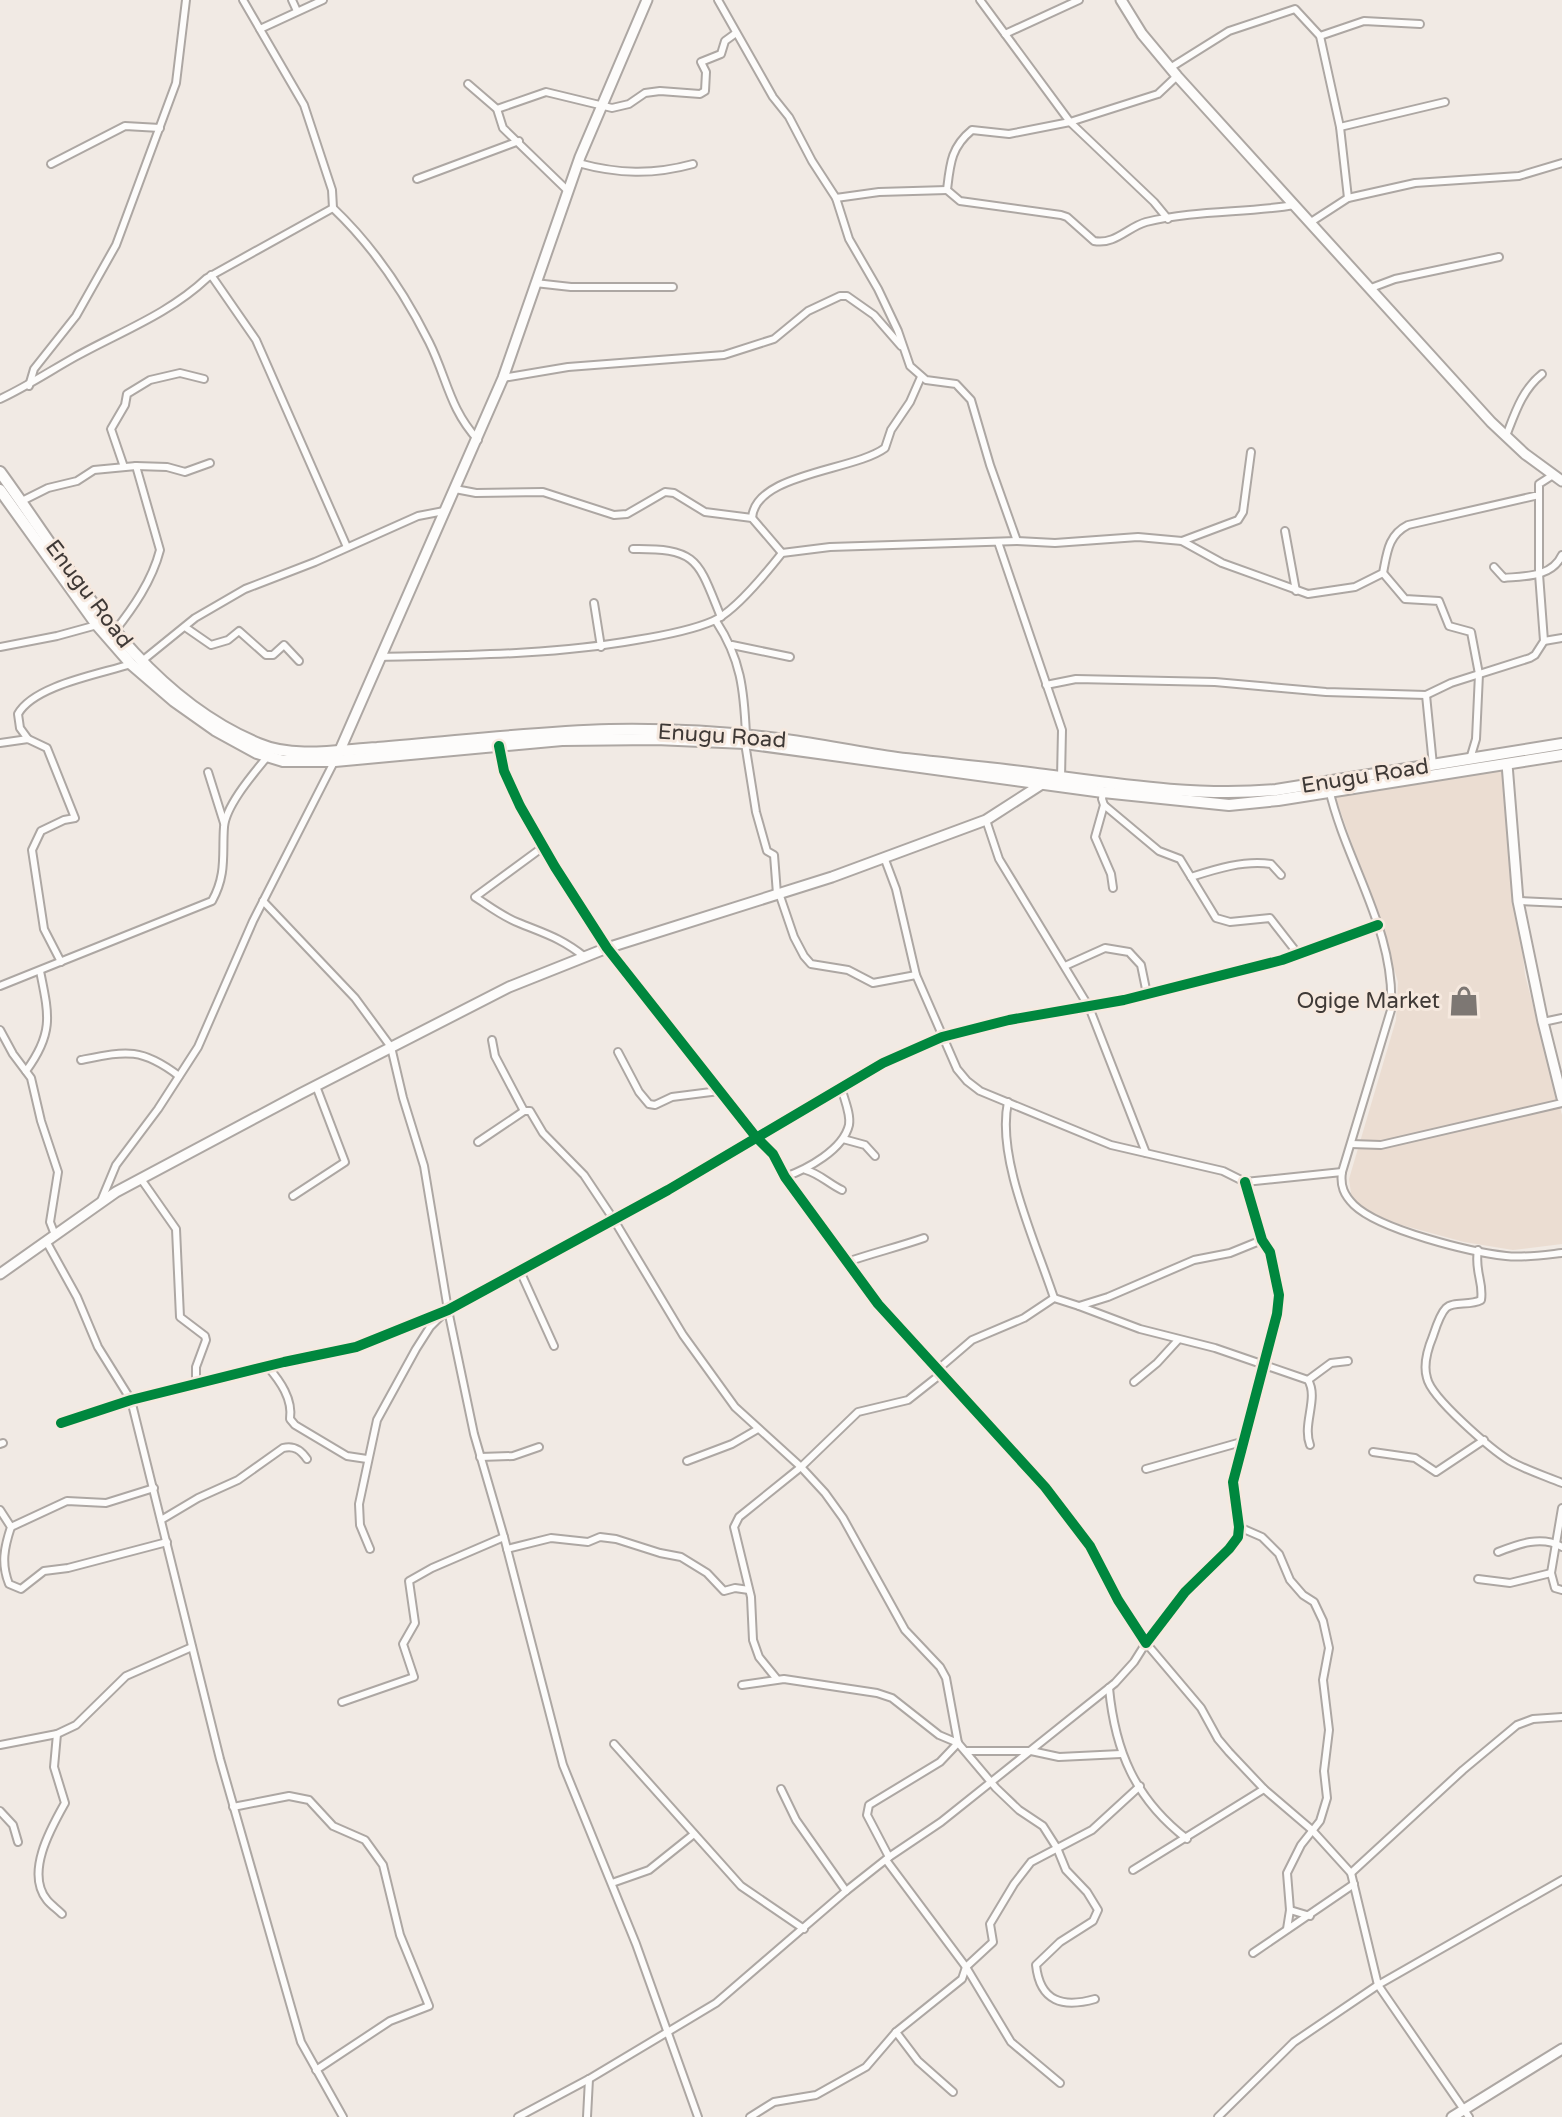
<svg xmlns="http://www.w3.org/2000/svg" width="1562" height="2117" viewBox="0 0 1562 2117" font-family="'Varela Round',sans-serif">
	<style>
		.built { fill: #ebddd2 }
		.lines { fill: none; stroke-linecap: round; stroke-linejoin: round }
		.street-casing { stroke: #ada7a3; stroke-width: 10 }
		.secondary-casing { stroke: #ada7a3; stroke-width: 13 }
		.primary-casing { stroke: #ada7a3; stroke-width: 14 }
		.street { stroke: #fdfcfb; stroke-width: 6 }
		.secondary { stroke: #fdfcfb; stroke-width: 9 }
		.primary { stroke: #fdfcfb; stroke-width: 10 }
		.cycleway-casing { stroke: #f6e9df; stroke-width: 15 }
		.cycleway { stroke: #00873e; stroke-width: 10 }
		.labels { text-anchor: middle; dominant-baseline: central; stroke-width: 6; stroke-linejoin: round; paint-order: stroke }
		.street-label { font-size: 22px; fill: #3f3936; stroke: #f6e9df }
		.poi-label { font-size: 22px; fill: #3f3936; stroke: #f6e9df; text-anchor: end }
	</style>
	<rect width="100%" height="100%" fill="#f1eae4"/>
	<polygon class="built" points="1503,769 1525,975 1562,1115 1562,1244 1513,1250 1464,1242 1387,1221 1357,1206 1352,1200 1349,1179 1396,1020 1398,982 1381,925 1335,796"/>
	<g class="lines">
		<g class="street-casing">
			<g id="street">
				<path d="M243 0 304 105 332 190 333 208C373 246 404 292 429 342 447 378 449 408 478 440"/>
				<polyline points="292,0 297,11"/>
				<polyline points="718,0 773,97 789,117 812,161 836,198 849,239 878,289 898,331 910,366 926,380 956,384 971,400 990,465 1017,541"/>
				<polyline points="980,0 1070,122 1154,202 1168,219"/>
				<polyline points="260,29 323,0"/>
				<polyline points="1005,34 1079,0"/>
				<polyline points="1320,36 1364,21 1420,24"/>
				<polyline points="1170,68 1229,31 1295,9 1320,36 1340,127 1348,198"/>
				<path d="M1177 76 1158 94 1070 122 1009 134 972 130C951 147 950 164 947 190L960 201 1061 215 1067 217 1094 241C1115 245 1128 227 1146 222 1195 210 1246 213 1295 205"/>
				<polyline points="468,84 497,109 503,128 568,191"/>
				<polyline points="497,109 546,92 612,108 629,104 645,93 660,91 700,94 705,91 706,72 701,62 721,54 725,41 736,33"/>
				<polyline points="1340,127 1445,102"/>
				<path d="M578 163C618 174 653 175 693 164"/>
				<polyline points="51,164 125,126 160,128"/>
				<polyline points="417,179 519,141"/>
				<polyline points="836,198 879,192 947,190"/>
				<polyline points="1311,222 1348,198 1415,183 1519,176 1562,163"/>
				<polyline points="211,275 256,340 347,547"/>
				<polyline points="535,283 571,287 673,287"/>
				<polyline points="1371,288 1395,279 1499,257"/>
				<polyline points="503,378 568,367 724,355 774,339 808,311 840,296 847,296 874,315 901,346"/>
				<polyline points="29,386 34,369 76,316 116,245 176,83 186,0"/>
				<path d="M0 399C26 387 50 371 75 357 120 332 169 314 207 278L333 208"/>
				<path d="M1506 436C1515 413 1522 390 1542 374"/>
				<polyline points="136,466 167,467 185,472 210,463"/>
				<polyline points="124,467 111,429 125,405 127,394 150,380 180,373 204,379"/>
				<polyline points="455,489 476,493 543,492 614,515 627,514 665,492 674,493 705,512 752,518 782,553"/>
				<path d="M22 501 48 488 77 481 94 470 136 466 160 550C152 581 133 608 114 632"/>
				<path d="M752 518C755 473 854 471 885 448L891 430 910 402 921 377"/>
				<polyline points="1285,531 1296,591"/>
				<polyline points="1182,541 1238,520 1243,512 1251,452"/>
				<polyline points="998,542 1062,730 1061,778"/>
				<path d="M633 549C699 548 698 561 721 617"/>
				<path d="M1494 567 1504 578C1526 576 1552 577 1562 555"/>
				<polyline points="1383,573 1405,599 1439,601 1449,626 1471,632 1479,674 1476,739 1470,759"/>
				<polyline points="594,603 601,647"/>
				<path d="M716 621C741 659 744 690 746 735"/>
				<polyline points="185,627 211,645 228,640 239,631 266,655 273,655 284,645 299,661"/>
				<polyline points="1544,641 1562,638"/>
				<polyline points="732,645 790,657"/>
				<polyline points="0,647 57,636 97,625"/>
				<path d="M381 657C466 655 552 655 636 640 661 636 690 631 713 621 735 612 767 572 782 553L830 547 1017 541 1055 543 1138 537 1182 541 1222 563 1308 594 1355 587 1383 573C1387 553 1388 535 1408 525L1539 495V484L1553 475"/>
				<polyline points="142,661 195,618 245,589 315,562 418,516 444,511"/>
				<polyline points="1046,685 1076,679 1215,682 1326,692 1426,695 1451,683 1530,658 1535,655 1544,641 1539,574 1539,495"/>
				<polyline points="1426,695 1433,765"/>
				<path d="M28 739 20 728 18 714C34 685 101 674 131 664"/>
				<polyline points="0,743 28,739 47,748 75,818 64,820 41,831 32,850 44,929 61,962"/>
				<polyline points="745,743 756,812 767,851 774,855 777,894"/>
				<polyline points="499,746 504,771 520,806 555,867 607,948 756,1137 773,1154 785,1177 878,1304 1045,1487 1090,1546 1118,1600 1146,1643 1185,1592 1229,1549 1238,1537 1239,1527 1233,1482 1277,1314 1279,1295 1270,1252 1262,1240 1245,1182"/>
				<polyline points="208,772 224,823"/>
				<path d="M1329 789C1346 863 1396 931 1391 1010L1342 1172C1340 1186 1344 1195 1354 1205 1380 1230 1470 1252 1506 1256 1524 1258 1544 1255 1562 1253"/>
				<polyline points="1103,792 1102,799 1104,805 1095,837 1111,874 1113,888"/>
				<polyline points="1104,805 1159,851 1180,859 1216,918 1230,922 1270,918 1298,954"/>
				<polyline points="986,820 999,859 1089,1007 1146,1153"/>
				<path d="M543 847 475 897C489 906 503 917 519 923 546 934 561 938 585 957"/>
				<polyline points="884,857 896,889 916,975 957,1069 967,1081 980,1091 1111,1145 1223,1171 1245,1182 1342,1172"/>
				<path d="M1191 877C1216 869 1244 860 1271 864L1281 875"/>
				<polyline points="779,893 794,937 804,956 811,964 848,970 873,983 916,975"/>
				<polyline points="263,901 355,998 391,1047 403,1098 424,1166 448,1310 474,1434 504,1537 563,1765 636,1944 698,2117"/>
				<polyline points="1518,901 1562,903"/>
				<polyline points="1065,966 1105,948 1129,952 1141,965 1147,994"/>
				<path d="M0 986 212 901C227 874 222 854 224 827 226 805 254 773 267 757"/>
				<polyline points="1543,1022 1562,1018"/>
				<polyline points="0,1030 13,1054 31,1078 41,1121 58,1172 50,1222 55,1235"/>
				<polyline points="492,1040 495,1056 524,1111 530,1111 543,1133 584,1175 614,1220 683,1335 735,1407 801,1467 825,1493 843,1518 905,1630 940,1667 946,1678 958,1743"/>
				<polyline points="618,1052 639,1092 649,1104 655,1105 672,1097 719,1091"/>
				<path d="M81 1060C126 1051 141 1047 179 1076"/>
				<path d="M26 1071C54 1033 49 1015 40 971"/>
				<path d="M1008 1102C996 1158 1036 1243 1054 1298"/>
				<polyline points="843,1139 865,1145 875,1156"/>
				<polyline points="478,1142 524,1111"/>
				<polyline points="1351,1144 1381,1145 1562,1103"/>
				<path d="M806 1170C820 1174 829 1184 842 1190"/>
				<path d="M785 1177C807 1169 843 1150 849 1125 851 1114 844 1099 841 1087"/>
				<polyline points="141,1179 176,1229 180,1317 205,1336 206,1340 196,1367 196,1385"/>
				<polyline points="293,1196 345,1162 316,1086"/>
				<polyline points="101,1201 116,1165 158,1109 198,1047 253,921 335,760"/>
				<polyline points="46,1241 77,1297 98,1347 131,1400 220,1759 301,2042 343,2117"/>
				<path d="M1478 1250C1474 1271 1484 1282 1481 1300 1470 1306 1453 1301 1446 1308 1440 1314 1436 1327 1433 1336 1428 1348 1423 1365 1427 1378 1431 1398 1492 1450 1510 1461 1526 1470 1545 1476 1562 1483"/>
				<path d="M847 1262C873 1253 898 1247 924 1238"/>
				<polyline points="520,1271 554,1346"/>
				<path d="M1079 1306 1140 1329 1215 1348 1308 1380C1319 1398 1302 1424 1310 1445"/>
				<path d="M268 1367C280 1381 293 1399 290 1419L295 1425 347 1456 367 1459"/>
				<polyline points="937,1370 972,1340 1024,1318 1054,1298 1079,1306 1108,1297 1194,1260 1230,1253 1262,1240"/>
				<polyline points="1308,1380 1331,1363 1348,1361"/>
				<polyline points="1134,1382 1157,1363 1178,1340"/>
				<polyline points="61,1423 131,1400 284,1362 356,1347 448,1310 668,1190 883,1063 942,1037 1009,1020 1124,1000 1282,960 1378,925"/>
				<polyline points="0,1444 3,1443"/>
				<polyline points="1373,1452 1415,1458 1436,1472 1484,1440"/>
				<polyline points="480,1457 513,1456 539,1447"/>
				<polyline points="687,1461 732,1444 758,1429"/>
				<polyline points="1146,1469 1245,1441"/>
				<polyline points="1562,1508 1551,1573 1555,1588 1562,1590"/>
				<path d="M0 1510 11 1527C4 1548 1 1564 9 1584L21 1589 44 1571 68 1568 167 1542"/>
				<path d="M161 1520 198 1498 238 1480 283 1448C294 1445 301 1450 307 1459"/>
				<polyline points="11,1527 67,1501 106,1503 154,1488"/>
				<polyline points="1239,1527 1262,1537 1279,1554 1290,1580 1303,1595 1314,1602 1323,1621 1329,1648 1323,1680 1329,1730 1324,1771 1327,1798 1320,1821 1301,1845 1287,1873 1290,1910 1287,1929"/>
				<polyline points="370,1549 360,1525 359,1504 377,1420 416,1349 430,1327 442,1315"/>
				<polyline points="507,1549 551,1538 588,1542 600,1537 616,1539 660,1553 681,1557 707,1573 724,1591 735,1588 749,1590"/>
				<path d="M1498 1552C1518 1544 1542 1535 1562 1547"/>
				<polyline points="1478,1579 1510,1583 1551,1573"/>
				<polyline points="776,1678 759,1657 753,1640 751,1597 734,1527 739,1517 801,1467 858,1412 908,1400 941,1374"/>
				<path d="M742 1685 784 1679 877 1693 892 1698 939 1735 958 1743 996 1788 1019 1810 1043 1826 1057 1848 1066 1870 1087 1892 1098 1910 1093 1921 1060 1942 1036 1965C1040 2002 1063 2008 1095 1999"/>
				<path d="M1109 1688C1115 1751 1135 1799 1187 1839"/>
				<polyline points="342,1702 414,1677 403,1644 415,1623 409,1581 432,1568 504,1537"/>
				<path d="M57 1734 54 1767 65 1803C51 1828 25 1873 47 1900 51 1905 57 1909 62 1914"/>
				<polyline points="614,1744 741,1886 804,1929"/>
				<polyline points="0,1745 57,1734 76,1725 126,1676 192,1647"/>
				<polyline points="966,1751 1031,1751 1059,1757 1121,1754"/>
				<polyline points="781,1789 796,1820 846,1891"/>
				<polyline points="233,1807 289,1796 309,1800 333,1826 365,1840 383,1865 400,1935 429,2006 390,2021 316,2070"/>
				<polyline points="0,1811 13,1825 18,1842"/>
				<polyline points="889,1857 867,1815 869,1805 940,1762 958,1743"/>
				<polyline points="886,1860 966,1967 1011,2042 1060,2083"/>
				<polyline points="1133,1870 1264,1789"/>
				<polyline points="1351,1873 1463,1770 1517,1725 1533,1719 1562,1717"/>
				<polyline points="612,1883 649,1870 694,1834"/>
				<polyline points="1290,1910 1310,1916"/>
				<polyline points="1253,1953 1354,1884"/>
				<polyline points="896,2032 918,2061 953,2092"/>
				<polyline points="518,2117 589,2079 716,2003 846,1891 889,1857 941,1822 1115,1683 1134,1662 1146,1643 1201,1708 1218,1739 1229,1752 1264,1789 1312,1830 1351,1873 1378,1985 1469,2117"/>
				<polyline points="587,2117 589,2079"/>
				<polyline points="750,2117 774,2102 816,2095 866,2067 896,2032 962,1979 966,1967 993,1942 990,1924 1014,1884 1031,1862 1092,1830 1140,1786"/>
				<polyline points="1218,2117 1294,2042 1378,1985 1562,1880"/>
			</g>
		</g>
		<g class="secondary-casing">
			<g id="secondary">
				<polyline points="1121,0 1142,34 1177,76 1491,422 1525,454 1562,481"/>
				<polyline points="340,750 503,378 580,157 647,0"/>
				<polyline points="1507,764 1518,901 1543,1022 1562,1098"/>
				<polyline points="0,1274 116,1192 300,1094 509,987 607,948 832,877 986,820 1045,782"/>
				<polyline points="1452,2117 1562,2049"/>
			</g>
		</g>
		<g class="primary-casing">
			<g id="primary">
				<path d="M0 472C73 572 138 694 259 744 294 759 340 750 377 748 455 742 532 732 610 730 668 729 728 732 786 740 823 745 860 753 897 758 946 764 996 768 1045 775 1121 785 1199 797 1276 790L1562 744"/>
				<polyline points="0,490 97,625 131,664 174,701 215,730 257,753 283,761 335,761 562,740 656,739 745,743 1103,792 1229,805 1278,800 1562,755"/>
			</g>
		</g>
		<use href="#street" class="street"/>
		<use href="#secondary" class="secondary"/>
		<use href="#primary" class="primary"/>
		<g class="cycleway-casing">
			<g id="cycleway">
				<polyline points="499,746 504,771 520,806 555,867 607,948 756,1137 773,1154 785,1177 878,1304 1045,1487 1090,1546 1118,1600 1146,1643 1185,1592 1229,1549 1238,1537 1239,1527 1233,1482 1277,1314 1279,1295 1270,1252 1262,1240 1245,1182"/>
				<polyline points="61,1423 131,1400 284,1362 356,1347 448,1310 668,1190 883,1063 942,1037 1009,1020 1124,1000 1282,960 1378,925"/>
			</g>
		</g>
		<use href="#cycleway" class="cycleway"/>
	</g>
	<defs>
		<g id="shop-bare" transform="scale(2.4)"><path d="M-5-2.5h2.3a2.7 3.5 0 0 1 5.4 0H5L5.5 6h-11ZM-1.5-2.5h3a1.5 2.3 0 0 0-3 0Z" fill="#7d7773" stroke="#f6e9df" stroke-width="2.5" paint-order="stroke"/></g>
	</defs>
	<g fill-rule="evenodd">
		<use href="#shop-bare" x="1464" y="1001"/>
	</g>
	<g class="labels">
		<g class="street-label">
			<text transform="translate(89 594) rotate(53)">Enugu Road</text>
			<text transform="translate(722 736) rotate(4)">Enugu Road</text>
			<text transform="translate(1365 776) rotate(-9)">Enugu Road</text>
		</g>
		<g class="poi-label">
			<text x="1440" y="1001">Ogige Market</text>
		</g>
	</g>
</svg>
